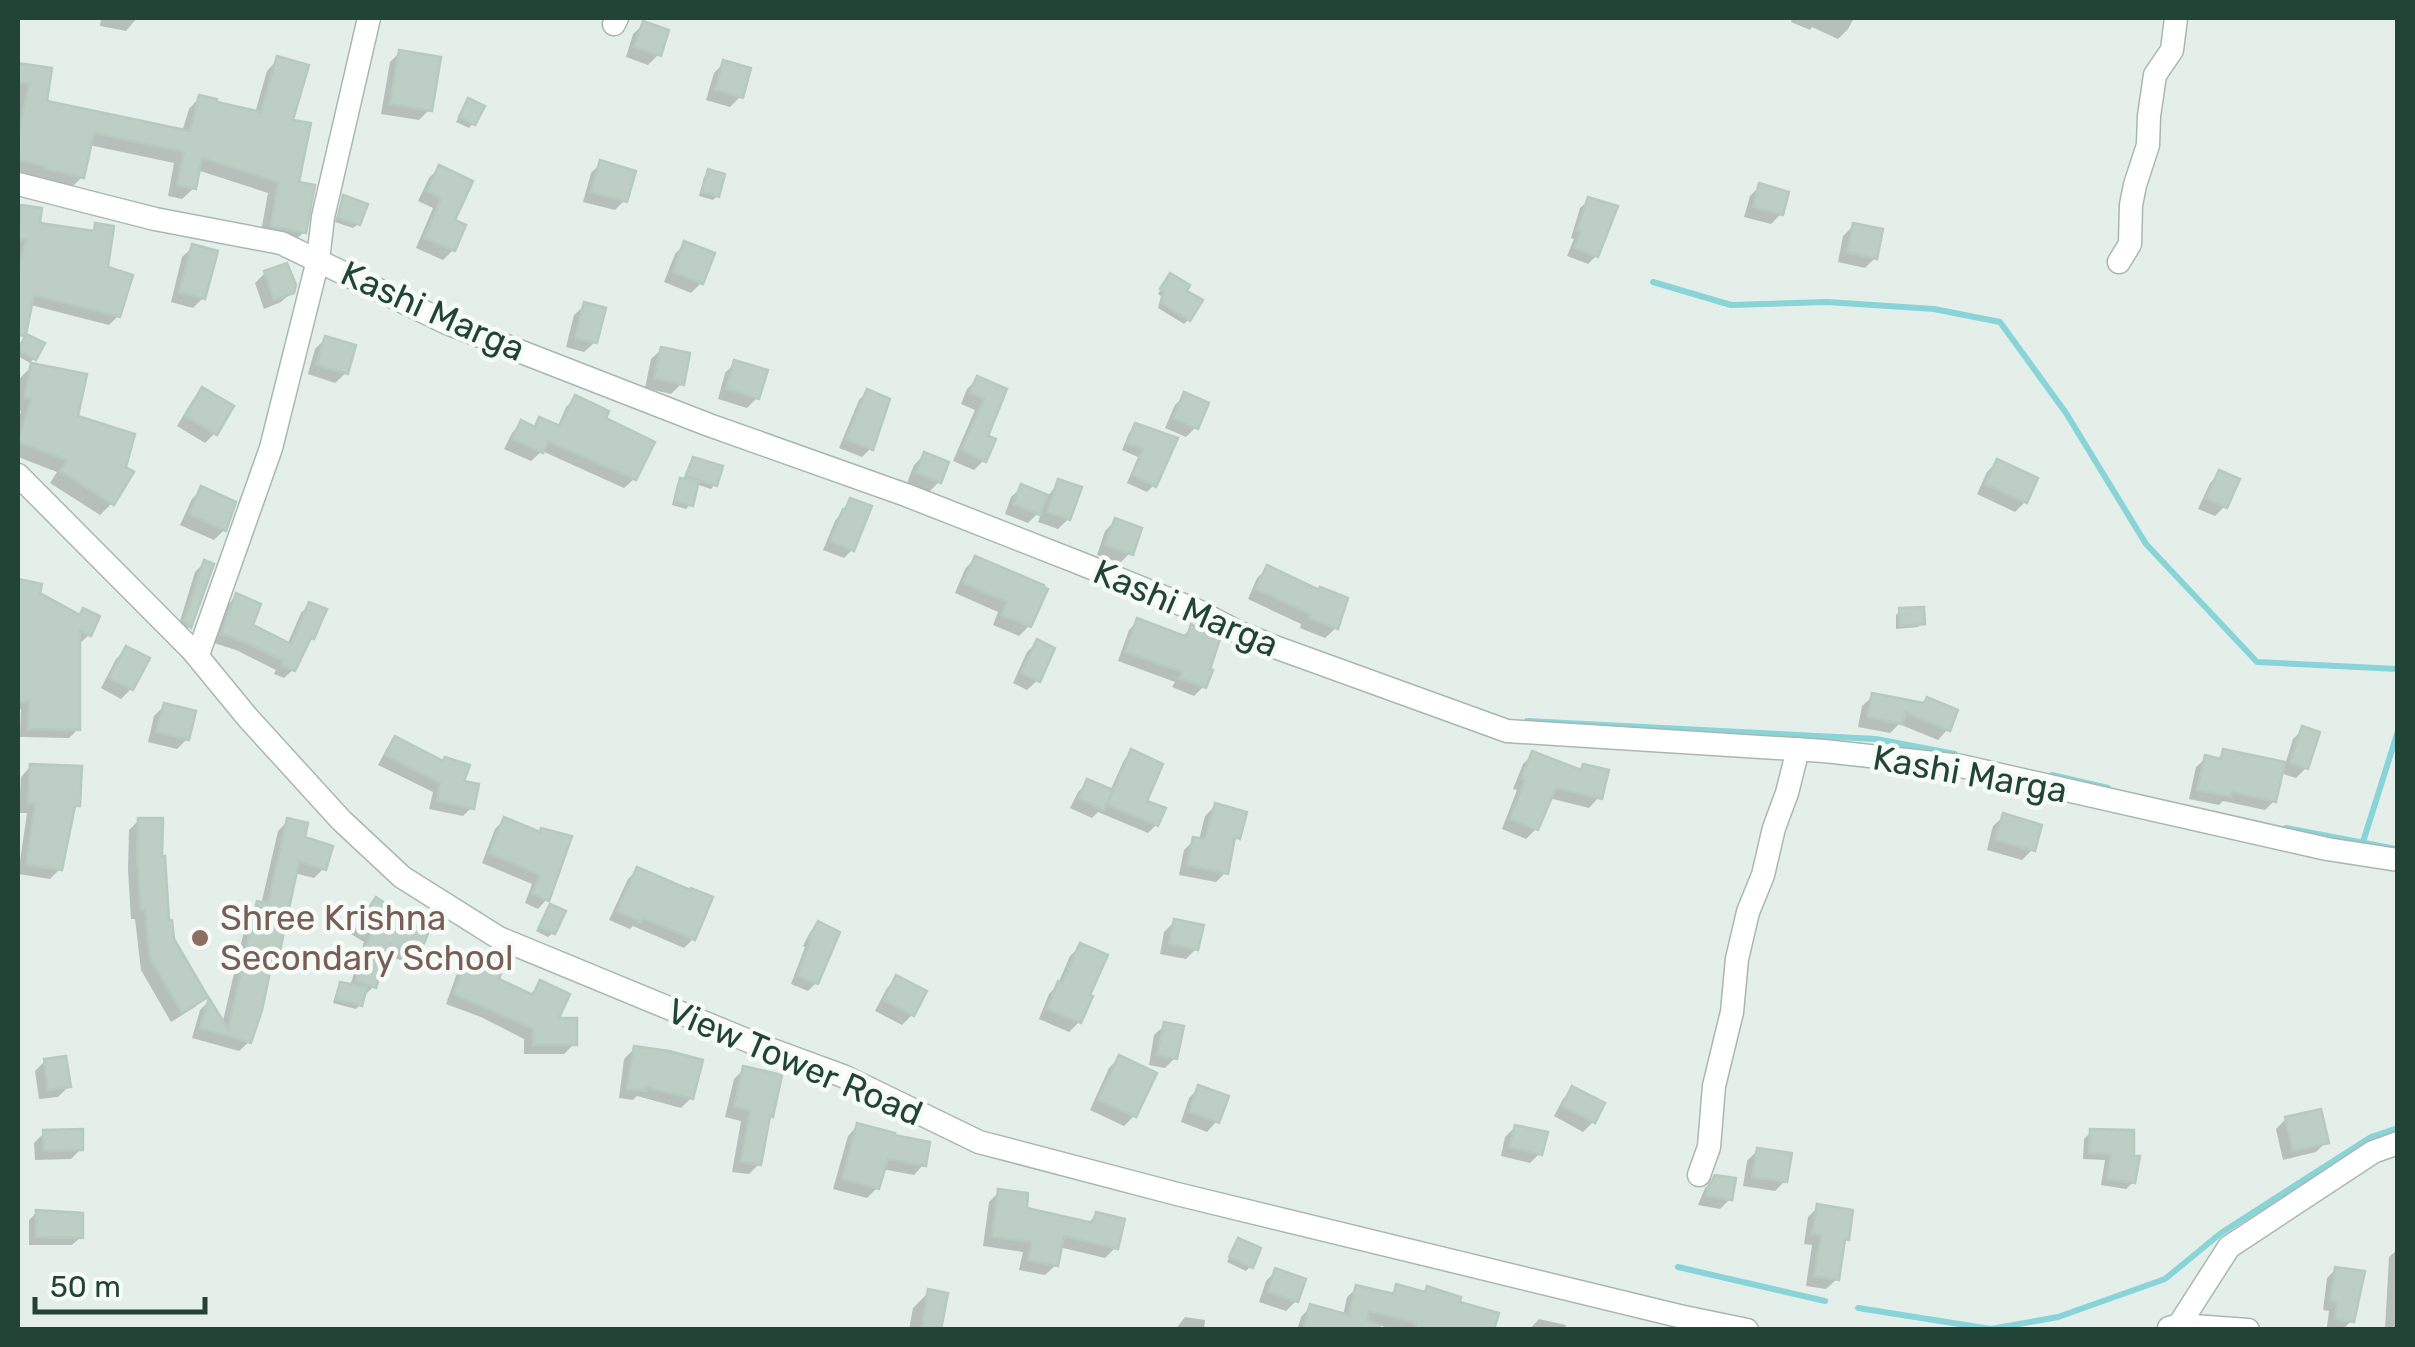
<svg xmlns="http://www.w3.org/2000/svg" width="2415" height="1347" viewBox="0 0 2415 1347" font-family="Rubik,sans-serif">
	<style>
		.shadow { fill: #0003 }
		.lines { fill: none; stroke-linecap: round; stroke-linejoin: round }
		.stream { stroke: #89d4d8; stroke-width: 6 }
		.building { fill: #bdcec5; stroke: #b7cac0; stroke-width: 2.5 }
		.minor-casing { stroke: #a7b8b1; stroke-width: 25 }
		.minor { stroke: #fff; stroke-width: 22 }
		.education-dot { fill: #8d6e63; stroke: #f6fbf8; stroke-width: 4 }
		.labels { text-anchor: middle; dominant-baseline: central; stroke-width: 9; stroke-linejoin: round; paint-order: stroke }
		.street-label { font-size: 35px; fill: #224437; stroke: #f6fbf8 }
		.education-label { font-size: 35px; fill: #785e54; stroke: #f6fbf8; text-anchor: start }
	</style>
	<rect width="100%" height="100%" fill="#e5efea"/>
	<g class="shadow">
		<polygon points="101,18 137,18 126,31 100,26"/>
		<polygon points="1792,18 1854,18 1848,29 1838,39 1812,27 1810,30 1791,22"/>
		<polygon points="644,24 658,55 648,65 626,57 633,34"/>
		<polygon points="400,52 429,110 419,120 381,114 390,62"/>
		<polygon points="278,59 290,122 304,232 292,243 260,237 268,193 197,170 194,188 182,199 168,196 174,163 89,145 82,177 71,188 18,174 18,66 44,103 182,132 189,109 200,97 214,104 255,113 267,71"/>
		<polygon points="724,63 740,97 730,107 706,100 714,73"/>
		<polygon points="465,105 473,124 469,128 456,122"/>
		<polygon points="601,163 625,200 615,210 583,202 591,173"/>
		<polygon points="439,168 452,221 453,250 443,260 416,248 433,208 418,201 429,178"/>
		<polygon points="709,172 717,196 713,200 699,196 704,177"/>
		<polygon points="1760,186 1781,214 1771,224 1744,217 1750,196"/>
		<polygon points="344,198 358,224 353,228 335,222 340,203"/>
		<polygon points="1589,200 1596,256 1588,264 1567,256 1574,239 1571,238 1580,208"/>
		<polygon points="22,208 37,225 89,233 96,226 118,316 109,325 27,304 22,309 18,308 18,212"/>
		<polygon points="1853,226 1875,258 1865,268 1838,262 1843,236"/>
		<polygon points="685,244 701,283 691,293 664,282 675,254"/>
		<polygon points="193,247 203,298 193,308 171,302 182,257"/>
		<polygon points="265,273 292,292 281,302 264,309 255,283"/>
		<polygon points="1166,280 1184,291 1188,320 1184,324 1158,308 1161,296 1158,294"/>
		<polygon points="585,305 595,342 584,352 566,347 574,315"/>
		<polygon points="325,339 346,373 335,383 308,374 315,349"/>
		<polygon points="23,340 34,358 30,363 18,356"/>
		<polygon points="662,349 681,384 671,394 645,388 651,359"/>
		<polygon points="735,363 757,398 747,408 718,399 725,373"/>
		<polygon points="32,366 75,418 112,503 100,515 50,483 57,472 18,457 18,421 21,411 18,410 18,391 20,378"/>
		<polygon points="977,379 1004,390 985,437 984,460 974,470 953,461 975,410 961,404 967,389"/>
		<polygon points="203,391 215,433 205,443 177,426 192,401"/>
		<polygon points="867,392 871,448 862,457 839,448 859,400"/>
		<polygon points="1185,395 1196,427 1186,437 1165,428 1175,405"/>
		<polygon points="575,398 603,419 634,479 624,488 542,451 531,461 504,449 512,433 521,423 532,428 540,420 557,428 566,407"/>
		<polygon points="1136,426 1175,440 1154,485 1147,492 1127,483 1138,457 1122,450 1129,433"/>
		<polygon points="924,455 939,482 929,492 907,483 914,465"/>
		<polygon points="693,460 715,484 711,489 696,484 690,504 686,509 672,505 677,484 683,480 689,464"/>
		<polygon points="1997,462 2025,502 2015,512 1977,494 1987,472"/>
		<polygon points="2220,473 2225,506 2215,516 2198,509 2210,483"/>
		<polygon points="1059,482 1068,519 1058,529 1038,522 1043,508 1028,523 1005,514 1011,497 1022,487 1047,497"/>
		<polygon points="202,489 224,530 214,540 180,525 192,499"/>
		<polygon points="851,500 852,550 844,558 823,550 835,521"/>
		<polygon points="1116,520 1130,553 1120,563 1097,555 1105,531"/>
		<polygon points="975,558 1029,626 1019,636 993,625 998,612 955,593 965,569"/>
		<polygon points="204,563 211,565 189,627 181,635 177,631 195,572"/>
		<polygon points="1268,568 1336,628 1325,638 1300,628 1301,624 1248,599 1257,578"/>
		<polygon points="18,582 39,586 38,594 78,617 84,611 89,635 80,643 78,642 78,729 69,738 20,737 21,709 18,710"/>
		<polygon points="236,596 249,626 287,645 301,613 309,605 312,638 306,643 293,670 284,678 274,674 276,670 236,650 214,643 228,605"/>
		<polygon points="1900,611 1922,623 1918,627 1896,629 1896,615"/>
		<polygon points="1138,621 1182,637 1192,627 1203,687 1194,696 1172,687 1175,682 1118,661 1129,630"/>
		<polygon points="1037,642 1038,680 1027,690 1013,683 1027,652"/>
		<polygon points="126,649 131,689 121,699 101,688 116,659"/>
		<polygon points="1873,696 1921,705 1927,700 1948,729 1938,740 1899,724 1890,733 1858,727 1862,706"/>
		<polygon points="164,706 187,739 177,749 148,742 154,716"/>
		<polygon points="2303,729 2306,768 2296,778 2280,773 2274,801 2265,810 2223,801 2219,805 2189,799 2196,767 2206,758 2216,760 2224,752 2285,765 2293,739"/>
		<polygon points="395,739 460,783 472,807 463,816 429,809 433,792 378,765 387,748"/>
		<polygon points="1132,752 1144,802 1156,825 1148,833 1098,812 1092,818 1070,808 1078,792 1088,782 1110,791 1124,760"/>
		<polygon points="1533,754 1578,772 1584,766 1599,797 1589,808 1549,798 1536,829 1526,839 1502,829 1517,790 1513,789 1523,764"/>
		<polygon points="31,766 78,805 72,811 60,869 50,879 18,874 27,813 19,813 21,777"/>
		<polygon points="1215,806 1238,837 1232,844 1226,872 1216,882 1179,875 1184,850 1194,840 1199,840 1205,816"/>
		<polygon points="2004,816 2032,850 2022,860 1987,850 1993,826"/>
		<polygon points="139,820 160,859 171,940 205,997 195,1007 171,1022 141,970 135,919 131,919 128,870 129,830"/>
		<polygon points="504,820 539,834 547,899 538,909 525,903 532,884 482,863 495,829"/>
		<polygon points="288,821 323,869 314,878 294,873 276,958 269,965 249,1042 239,1051 192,1038 200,1010 208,1002 222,1025 248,914 257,904 261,905 278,831"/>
		<polygon points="637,870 693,939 684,948 633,926 630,929 609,920 628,879"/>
		<polygon points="377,900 397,921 417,955 408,963 384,954 374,986 365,995 363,994 360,1005 356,1009 333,1003 337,989 341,984 350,986 364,942 351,934"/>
		<polygon points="551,907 553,933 548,937 536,931"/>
		<polygon points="1174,922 1196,949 1186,959 1160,954 1164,932"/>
		<polygon points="818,924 816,983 808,991 791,984 805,947 803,946 810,932"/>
		<polygon points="1080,946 1079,1022 1069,1032 1039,1019 1049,994 1057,986 1070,956"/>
		<polygon points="471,952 496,981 529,996 540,983 555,1020 574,1044 564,1054 524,1054 524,1039 481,1017 446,1004 461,962"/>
		<polygon points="897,978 912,1015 902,1025 875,1011 887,988"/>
		<polygon points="1165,1025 1175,1058 1165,1068 1149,1065 1154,1035"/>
		<polygon points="634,1049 691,1098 681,1108 637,1096 633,1100 619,1098 624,1059"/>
		<polygon points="1119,1058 1134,1116 1124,1126 1090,1110 1109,1068"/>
		<polygon points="45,1061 68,1087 58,1097 39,1099 35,1071"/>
		<polygon points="744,1069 766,1119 759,1164 749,1174 732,1172 741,1121 725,1117 734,1079"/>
		<polygon points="1199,1088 1217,1121 1207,1132 1181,1122 1189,1098"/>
		<polygon points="1573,1089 1593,1122 1583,1132 1554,1116 1563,1099"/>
		<polygon points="2286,1119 2326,1142 2316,1152 2283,1160 2276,1129"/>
		<polygon points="858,1125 924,1164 914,1175 882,1169 877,1188 867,1198 833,1189 848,1136"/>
		<polygon points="1515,1127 1540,1153 1530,1163 1501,1156 1505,1137"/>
		<polygon points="2091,1132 2131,1158 2133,1182 2126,1189 2101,1185 2105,1160 2083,1159 2084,1139"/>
		<polygon points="44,1133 81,1149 71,1159 35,1160 34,1143"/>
		<polygon points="1758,1150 1785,1181 1775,1191 1743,1186 1747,1161"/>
		<polygon points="1716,1177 1730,1199 1720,1209 1698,1205 1705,1188"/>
		<polygon points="999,1192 1024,1210 1087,1224 1096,1215 1115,1248 1105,1258 1059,1247 1056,1265 1045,1275 1019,1270 1023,1252 983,1246 989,1202"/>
		<polygon points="1818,1207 1846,1239 1842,1244 1837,1279 1826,1289 1806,1286 1812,1245 1804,1244 1808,1217"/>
		<polygon points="37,1212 81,1237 72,1245 29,1245 29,1220"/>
		<polygon points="1238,1241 1251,1266 1246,1271 1227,1262"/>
		<polygon points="2398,1249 2398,1330 2385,1330 2389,1257"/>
		<polygon points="2336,1269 2352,1320 2343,1329 2327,1327 2329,1311 2323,1310 2327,1278"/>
		<polygon points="1276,1271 1296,1301 1286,1311 1259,1302 1266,1281"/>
		<polygon points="1397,1287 1457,1303 1492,1330 1396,1330 1364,1321 1362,1330 1297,1330 1301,1317 1310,1307 1343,1316 1347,1297 1357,1288 1389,1296"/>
		<polygon points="929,1292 938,1330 909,1330 913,1308"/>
		<polygon points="1185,1317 1205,1320 1204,1330 1175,1330"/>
		<polygon points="1539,1319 1566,1325 1565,1330 1529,1330"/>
	</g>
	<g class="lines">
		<g class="stream">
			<polyline points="1653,282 1731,305 1827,302 1934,309 2000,322 2066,413 2146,544 2257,662 2398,669"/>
			<polyline points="1527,721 1876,739 1955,754"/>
			<polyline points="2052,775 2108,788"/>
			<polyline points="2286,828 2396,849"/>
			<polyline points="2363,842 2398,731"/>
			<polyline points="1678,1267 1825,1301"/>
			<polyline points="1858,1308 1991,1329 2058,1317 2165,1279 2221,1233 2371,1137 2398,1128"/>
		</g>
	</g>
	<g class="building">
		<polygon points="643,21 669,30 661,56 634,47"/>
		<polygon points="399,50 441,57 432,111 390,104"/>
		<polygon points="277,56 309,65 293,120 311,123 299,182 315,185 306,233 271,226 278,182 202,158 196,189 177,185 184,152 94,133 84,178 45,169 45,166 18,160 18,136 29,84 18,82 18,63 52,68 47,101 190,131 199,95 217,99 217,102 261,112"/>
		<polygon points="723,60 751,68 743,98 715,90"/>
		<polygon points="468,98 485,106 475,125 459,117"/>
		<polygon points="600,160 636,171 627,202 591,192"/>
		<polygon points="439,165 473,181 455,220 466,225 455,251 424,238 441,198 427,191"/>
		<polygon points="708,169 725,174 719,197 702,192"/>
		<polygon points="1759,183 1789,192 1783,215 1753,207"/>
		<polygon points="343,195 368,204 360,225 338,218"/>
		<polygon points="1588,197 1618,206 1598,257 1574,248 1581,231 1577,230"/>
		<polygon points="21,205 42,208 40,223 94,231 95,223 114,226 108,267 133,275 120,317 34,295 26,334 45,343 36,360 18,350 25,336 18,335 18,269 26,240 18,239"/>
		<polygon points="1853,223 1883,229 1877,259 1847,252"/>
		<polygon points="684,241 715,253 703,284 673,272"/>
		<polygon points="192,244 218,251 205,299 179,292"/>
		<polygon points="287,263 296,285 294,293 274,300 264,271"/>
		<polygon points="1170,273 1190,285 1187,291 1203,300 1190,321 1161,303 1164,292 1160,289"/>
		<polygon points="584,302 606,308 597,343 575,338"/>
		<polygon points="325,336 356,345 348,374 316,365"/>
		<polygon points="661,347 690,353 684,385 654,378"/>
		<polygon points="734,360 768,370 759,399 726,389"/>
		<polygon points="31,363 87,374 78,416 135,434 126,467 134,472 114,505 60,471 67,460 18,442 31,399 24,398"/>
		<polygon points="977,376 1007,389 988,436 996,439 986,462 961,450 984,399 970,393"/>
		<polygon points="202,387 234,406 217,435 185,416"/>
		<polygon points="867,389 890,399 873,450 846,439"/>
		<polygon points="1184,392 1209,403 1198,429 1173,418"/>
		<polygon points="575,395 609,411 606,418 655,442 636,480 548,441 543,453 512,439 521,420 535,427 539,417 560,426"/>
		<polygon points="1135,423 1178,438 1156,487 1132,475 1143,449 1127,443"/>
		<polygon points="924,452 949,462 941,483 916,473"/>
		<polygon points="693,457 723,466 717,486 686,476"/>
		<polygon points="1997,459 2038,478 2027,503 1985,484"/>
		<polygon points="2219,470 2240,479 2227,508 2206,498"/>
		<polygon points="680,478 699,481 693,506 675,501"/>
		<polygon points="1058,479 1082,487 1070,520 1047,512"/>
		<polygon points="1021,484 1048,495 1040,515 1013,504"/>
		<polygon points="201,486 236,502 226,531 189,514"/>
		<polygon points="850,498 872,506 854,551 830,541 843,509 845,510"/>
		<polygon points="1115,518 1142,528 1133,555 1105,545"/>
		<polygon points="975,556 1044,585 1044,587 1048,589 1031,627 1001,615 1007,602 963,583"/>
		<polygon points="204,560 214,564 191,628 184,621"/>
		<polygon points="1267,565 1319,590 1320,587 1348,598 1338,629 1309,618 1310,614 1256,589"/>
		<polygon points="18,579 42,584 40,593 80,615 83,608 100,616 91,636 80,631 80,730 28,729 29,702 18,702"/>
		<polygon points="236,593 261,604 253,625 291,644 309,602 327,609 314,639 311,638 295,671 282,665 283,661 245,642 221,634"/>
		<polygon points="1924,607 1925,624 1900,626 1899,608"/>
		<polygon points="1137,618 1187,637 1191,624 1220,639 1210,669 1213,670 1206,688 1179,678 1182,672 1125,652"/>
		<polygon points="1037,639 1055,648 1040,682 1021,673"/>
		<polygon points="126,646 150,658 133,690 109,678"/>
		<polygon points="1872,693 1924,703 1927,697 1958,710 1950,731 1905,712 1903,724 1867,717"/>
		<polygon points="164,703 196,711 189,740 156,732"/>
		<polygon points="2302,726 2320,732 2308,769 2290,763"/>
		<polygon points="395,736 443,761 445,757 470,765 464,781 479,784 474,809 437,801 440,783 385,755"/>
		<polygon points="1131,749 1163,764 1147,801 1166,808 1158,826 1107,805"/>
		<polygon points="2223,749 2285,762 2276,802 2232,792 2231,797 2197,790 2205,755 2221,759"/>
		<polygon points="1532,751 1581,770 1583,764 1609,770 1602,799 1556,788 1538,830 1510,819 1525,780 1522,778"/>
		<polygon points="30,764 82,766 80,806 75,806 62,870 26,864 35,804 28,803"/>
		<polygon points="1087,779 1113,790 1104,810 1079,798"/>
		<polygon points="1215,803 1247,812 1240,839 1235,837 1228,874 1187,865 1193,837 1205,839"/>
		<polygon points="2003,813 2042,825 2035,851 1995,840"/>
		<polygon points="504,817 540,832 541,828 572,836 549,901 532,894 540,875 489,853"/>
		<polygon points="138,818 163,818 162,857 165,856 169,920 172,920 174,939 208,997 182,1013 150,959 145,910 141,910 137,858"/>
		<polygon points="287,818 308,823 305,837 333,846 326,870 299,862 278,960 273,958 262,1010 251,1043 200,1028 209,998 228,1029 257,901 268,904"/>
		<polygon points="637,867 690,890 691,888 713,897 695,940 643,918 641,922 617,911"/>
		<polygon points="376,897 404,916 401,920 429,931 419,956 390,944 376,988 356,981 371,933 358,924"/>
		<polygon points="550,904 566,911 555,934 539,927"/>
		<polygon points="1174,919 1204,925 1198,950 1169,944"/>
		<polygon points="818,921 840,932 818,984 797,976 811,939 809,938"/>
		<polygon points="1080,943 1108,955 1090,995 1093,996 1081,1023 1047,1009 1058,981 1062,983"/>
		<polygon points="470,949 505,961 499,979 533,995 540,980 570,994 559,1018 577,1018 577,1045 533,1045 533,1029 454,994"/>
		<polygon points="896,975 927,991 914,1016 884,1000"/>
		<polygon points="340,982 367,987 362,1006 336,999"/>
		<polygon points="1164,1022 1184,1026 1177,1059 1157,1055"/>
		<polygon points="634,1046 669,1051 703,1060 693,1099 646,1087 646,1091 627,1089"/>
		<polygon points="1119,1055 1157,1073 1136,1117 1098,1100"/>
		<polygon points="66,1056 71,1087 48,1090 44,1059"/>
		<polygon points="743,1066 782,1075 773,1117 770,1116 761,1165 741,1162 750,1111 734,1107"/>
		<polygon points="1198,1085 1229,1096 1219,1123 1189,1112"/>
		<polygon points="1572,1086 1605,1103 1595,1123 1562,1106"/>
		<polygon points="2321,1109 2329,1143 2293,1151 2285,1117"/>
		<polygon points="857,1123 895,1133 894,1135 930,1142 926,1166 888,1159 879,1189 842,1179"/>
		<polygon points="1515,1125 1548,1132 1542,1155 1509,1147"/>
		<polygon points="83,1129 83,1150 44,1151 43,1130"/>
		<polygon points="2090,1129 2134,1130 2134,1156 2140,1156 2135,1183 2107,1179 2111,1154 2089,1153"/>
		<polygon points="1757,1148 1792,1153 1787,1182 1752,1177"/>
		<polygon points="1715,1175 1736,1178 1732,1200 1706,1196 1708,1187"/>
		<polygon points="998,1189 1028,1193 1027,1208 1093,1223 1096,1212 1125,1219 1118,1249 1064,1236 1058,1266 1028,1260 1032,1242 992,1237"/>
		<polygon points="1817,1204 1853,1210 1849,1240 1845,1239 1839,1280 1814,1276 1821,1235 1812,1234"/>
		<polygon points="36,1210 83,1213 83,1238 36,1237"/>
		<polygon points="1238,1238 1261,1248 1253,1268 1229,1257"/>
		<polygon points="2335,1267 2365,1271 2354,1322 2335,1319 2337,1302 2330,1301"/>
		<polygon points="1275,1268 1306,1279 1298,1302 1268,1292"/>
		<polygon points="1396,1284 1425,1292 1427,1286 1461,1297 1460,1302 1499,1313 1494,1330 1415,1330 1416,1323 1369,1311 1367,1320 1380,1324 1379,1330 1303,1330 1310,1304 1349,1315 1356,1285 1394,1294"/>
		<polygon points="928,1289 948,1293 941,1330 921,1330"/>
	</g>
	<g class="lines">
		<g class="minor-casing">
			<g id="minor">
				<polyline points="614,24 617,18"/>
				<polyline points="18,184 155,219 281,243 447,323 709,425 906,495 1077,562 1198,611 1238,632 1275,647 1507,731 1824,751 1961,766 2327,849 2398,860"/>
				<polyline points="2119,262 2130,244 2131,205 2135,185 2148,145 2149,116 2155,75 2172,50 2176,18"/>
				<polyline points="18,475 193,651 248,718 341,820 402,877 499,938 756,1044 843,1076 979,1142 1177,1194 1679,1316 1747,1330"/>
				<polyline points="193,651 200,649 271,448 318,260 323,217 369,18"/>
				<polyline points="1699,1175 1709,1147 1714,1086 1732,1012 1737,959 1748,912 1763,875 1774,828 1787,793 1798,749"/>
				<polyline points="2179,1325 2229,1247 2373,1152 2398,1143"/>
				<polyline points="2169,1328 2179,1325 2248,1330"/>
			</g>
		</g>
		<use href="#minor" class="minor"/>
	</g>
	<circle class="education-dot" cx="200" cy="938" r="10"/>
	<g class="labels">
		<g class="street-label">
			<text transform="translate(433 311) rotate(24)">Kashi Marga</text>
			<text transform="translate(1186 608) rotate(23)">Kashi Marga</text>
			<text transform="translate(1970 774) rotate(10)">Kashi Marga</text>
			<text transform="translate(795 1062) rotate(23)">View Tower Road</text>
		</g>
		<g class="education-label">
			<text x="220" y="918">Shree Krishna<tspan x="220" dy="40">Secondary School</tspan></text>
		</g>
	</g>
	<rect width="2415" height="1347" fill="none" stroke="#224437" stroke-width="40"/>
	<path d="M35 1297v15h170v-15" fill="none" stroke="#224437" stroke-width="5"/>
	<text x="50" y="1297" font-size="30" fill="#224437" stroke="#f6fbf8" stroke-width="8" paint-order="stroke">50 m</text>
</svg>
